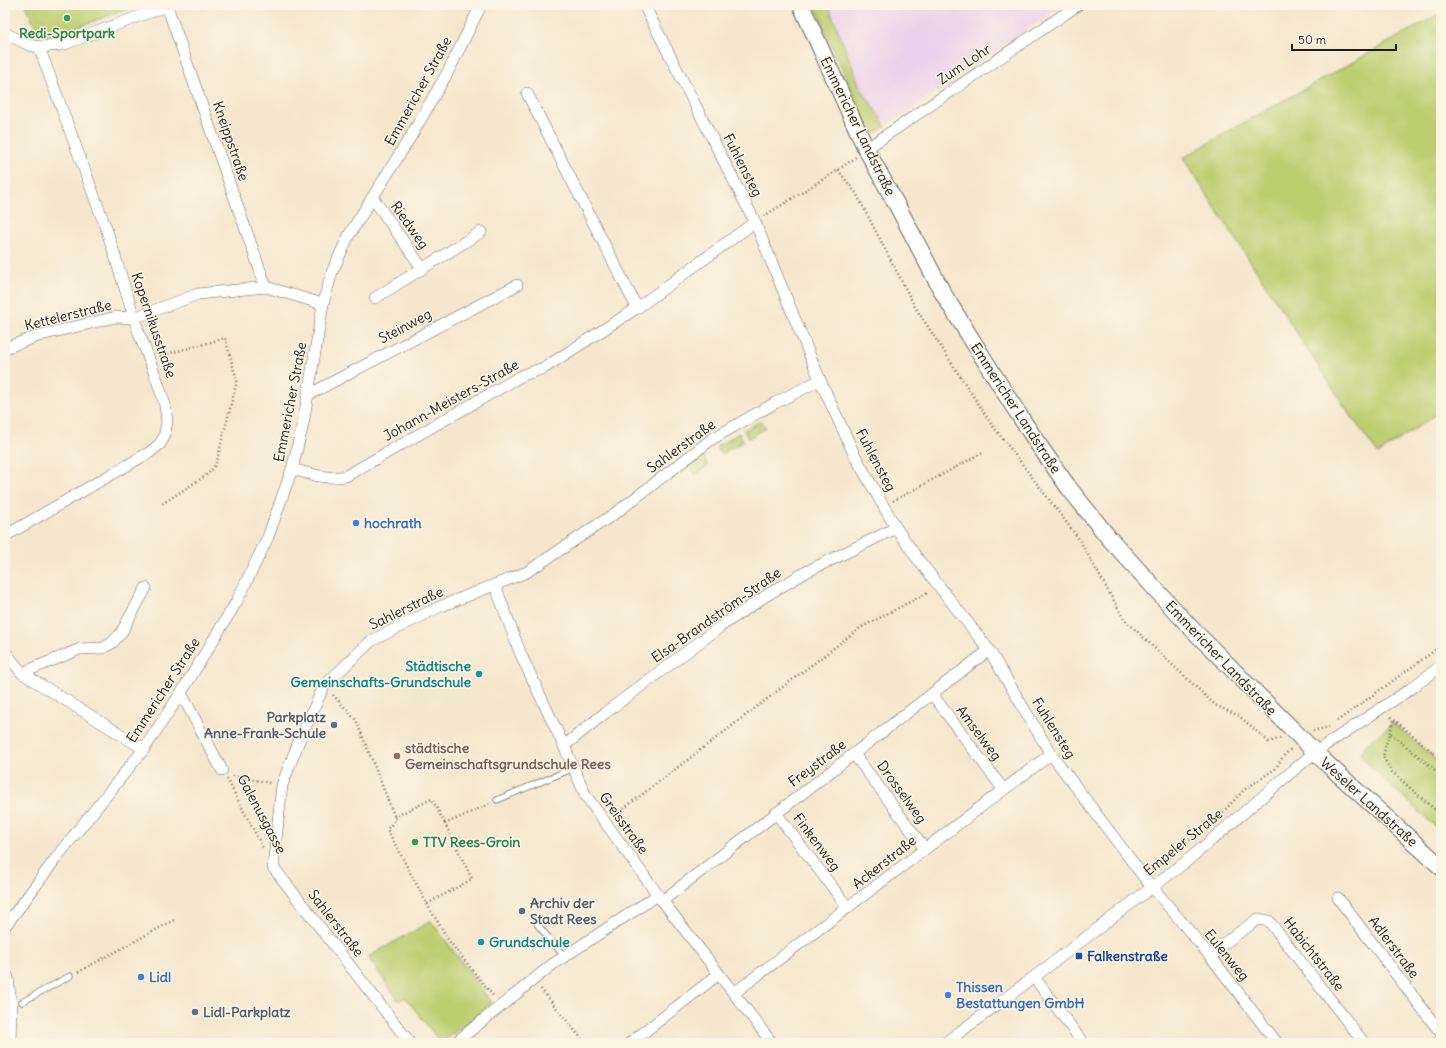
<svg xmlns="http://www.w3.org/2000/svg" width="1446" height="1048" viewBox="0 0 1446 1048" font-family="Delius,sans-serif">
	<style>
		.built { fill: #ebd1eb }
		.green { fill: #bdce71; stroke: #6c7546 }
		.garden { fill: url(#garden-furrows); stroke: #6c7546 }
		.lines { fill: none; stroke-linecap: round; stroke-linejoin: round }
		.service-casing { stroke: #68635a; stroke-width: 7 }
		.minor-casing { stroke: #68635a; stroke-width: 12 }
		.secondary-casing { stroke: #68635a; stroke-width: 18 }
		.path { stroke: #68635a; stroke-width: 2.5; stroke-dasharray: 1 3; stroke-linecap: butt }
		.service { stroke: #fff; stroke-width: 5.5 }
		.minor { stroke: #fff; stroke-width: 11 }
		.secondary { stroke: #fff; stroke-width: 16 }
		.leisure-dot { fill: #2e9e5b; stroke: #fcf5e5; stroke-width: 1.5 }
		.shop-dot { fill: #3f7fe0; stroke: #fcf5e5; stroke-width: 1.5 }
		.culture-dot { fill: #0f9aa8; stroke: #fcf5e5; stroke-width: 1.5 }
		.service-dot { fill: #5c6f8a; stroke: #fcf5e5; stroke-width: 1.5 }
		.education-dot { fill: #8d6e63; stroke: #fcf5e5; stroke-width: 1.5 }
		.transit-dot { fill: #1a4fb4; stroke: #fcf5e5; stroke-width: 1.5 }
		.labels { text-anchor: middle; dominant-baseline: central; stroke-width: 3; stroke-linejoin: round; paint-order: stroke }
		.leisure-label { font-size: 14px; font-weight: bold; fill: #27864d; stroke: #fcf5e5 }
		.street-label { font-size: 14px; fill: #1c1c1c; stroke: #fcf5e5 }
		.shop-label { font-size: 14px; font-weight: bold; fill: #366cbe; stroke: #fcf5e5; text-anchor: start }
		.culture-label { font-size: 14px; font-weight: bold; fill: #0d838f; stroke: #fcf5e5; text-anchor: end }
		.service-label { font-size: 14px; font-weight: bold; fill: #4e5e75; stroke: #fcf5e5; text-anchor: start }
		.education-label { font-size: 14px; font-weight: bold; fill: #785e54; stroke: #fcf5e5; text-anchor: start }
		.transit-label { font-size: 14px; font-weight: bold; fill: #164399; stroke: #fcf5e5; text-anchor: start }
	</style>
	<defs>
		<pattern id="garden-furrows" width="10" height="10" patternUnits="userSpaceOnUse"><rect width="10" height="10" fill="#bdce71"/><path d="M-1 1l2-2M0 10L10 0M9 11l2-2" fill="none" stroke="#a2b061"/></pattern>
	</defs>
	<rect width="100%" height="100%" fill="#fcf5e5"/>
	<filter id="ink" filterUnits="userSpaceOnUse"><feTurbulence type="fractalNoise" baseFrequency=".025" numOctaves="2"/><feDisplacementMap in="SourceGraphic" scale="8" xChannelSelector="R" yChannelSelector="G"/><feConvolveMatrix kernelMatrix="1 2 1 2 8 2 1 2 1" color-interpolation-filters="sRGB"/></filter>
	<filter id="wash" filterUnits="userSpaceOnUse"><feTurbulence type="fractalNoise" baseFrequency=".012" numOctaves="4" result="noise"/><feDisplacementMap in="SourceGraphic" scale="16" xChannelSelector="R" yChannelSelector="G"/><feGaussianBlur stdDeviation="0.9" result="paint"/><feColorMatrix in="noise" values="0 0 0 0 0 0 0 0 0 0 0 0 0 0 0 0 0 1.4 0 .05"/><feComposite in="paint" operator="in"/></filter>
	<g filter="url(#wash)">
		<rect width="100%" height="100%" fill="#f5e7cd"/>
		<polygon class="built" points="828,5 1063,5 886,126 861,89"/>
		<g class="green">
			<path d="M26 5H139L57 34C35 38 33 22 26 5Z"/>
			<polygon points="815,5 828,5 861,89 886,126 875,133 870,132 827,36"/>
			<polygon points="1441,13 1441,411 1378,454 1345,407 1183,158 1231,130"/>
			<polygon points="1393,723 1441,764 1441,832 1367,763 1361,754 1366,745"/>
			<polygon points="431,921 492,1003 441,1043 405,997 399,1001 368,957"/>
		</g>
		<g class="garden">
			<polygon points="761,421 766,428 748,439 744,430"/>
			<polygon points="739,433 744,441 721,454 716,447"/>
			<polygon points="703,456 708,466 695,475 689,465"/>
		</g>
	</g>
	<g filter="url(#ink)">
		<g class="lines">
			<g class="service-casing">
				<g id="service">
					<polyline points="497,800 574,768"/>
					<polyline points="537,924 564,956"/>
					<polyline points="22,1002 70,976"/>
				</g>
			</g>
			<g class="minor-casing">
				<g id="minor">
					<polyline points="644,5 755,222 820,380 855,456 896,528 917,558 989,650 1051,754 1143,876 1211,957 1277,1043"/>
					<polyline points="167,6 266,287"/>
					<polyline points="5,33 29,45 39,47 62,45 169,5"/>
					<polyline points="527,93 637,308"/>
					<polyline points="866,149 1078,5"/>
					<polyline points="373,198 422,268"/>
					<polyline points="375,298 481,232"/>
					<polyline points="5,348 41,335 116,317 134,318 198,294 266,287 323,304"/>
					<polyline points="308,395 517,285"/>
					<path d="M292 469C310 474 328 480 346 476L523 375 544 368 637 308 755 222"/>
					<polyline points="5,536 150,452 160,444 164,437 167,422 165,405 158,383 139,333 107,231 39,47"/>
					<polyline points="495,585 521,655 564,746 586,796 658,895 772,1043"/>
					<polyline points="5,652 22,673 144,749"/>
					<polyline points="22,673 80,649 103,648 112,643 121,633 146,588"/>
					<polyline points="181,693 222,770"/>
					<polyline points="932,694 1003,789"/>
					<polyline points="564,746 605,713 721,626 767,595 806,572 896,528"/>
					<polyline points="854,754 925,849"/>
					<polyline points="776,813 848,908"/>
					<polyline points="1338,898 1441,1033"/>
					<polyline points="662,901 989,650"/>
					<polyline points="5,926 25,900 59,854 144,749 181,693 237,601 268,537 292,469 303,424 323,304 332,272 349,235 411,136 449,70 481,5"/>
					<polyline points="1211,957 1222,945 1258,919 1269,921 1364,1043"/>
					<polyline points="5,973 8,977 11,1006 10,1043"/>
					<polyline points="1034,977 1083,1043"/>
					<polyline points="734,993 1051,754"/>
					<polyline points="410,1043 273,867 282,785 299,741 324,686 371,641 439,607 527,572 617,512 712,439 775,403 820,380"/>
					<polyline points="455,1043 553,964 658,895"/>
					<polyline points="630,1043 719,974"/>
					<polyline points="945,1043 1034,977 1188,860 1315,752 1409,690 1441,666"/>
					<polyline points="1437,1043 1441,1040"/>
				</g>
			</g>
			<g class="secondary-casing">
				<polyline id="secondary" points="801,5 866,149 899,209 944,295 1010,401 1038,444 1069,488 1109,538 1190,627 1325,762 1441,867"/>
			</g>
			<g class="path">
				<polyline points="838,170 856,193 915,307 990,422 1079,539 1124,619 1215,705 1239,716 1269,742 1281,738"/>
				<polyline points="764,216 838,170 856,157"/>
				<polyline points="160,356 225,338 237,381 216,464 208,474 162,504"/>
				<polyline points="893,501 982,453"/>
				<polyline points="333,695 356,720 396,820 387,829 427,904 472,879 445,824 489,804"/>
				<polyline points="1391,717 1441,759"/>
				<polyline points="1337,721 1441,646"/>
				<polyline points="1313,731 1329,727"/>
				<polyline points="1390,733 1394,719"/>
				<polyline points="1441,775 1390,733 1386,744 1383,757 1392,772 1441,815"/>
				<polyline points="233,776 271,783"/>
				<polyline points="227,779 263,848"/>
				<polyline points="1220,815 1244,790 1275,769 1285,754 1292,748"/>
				<polyline points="614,816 860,628 929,592"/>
				<polyline points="394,817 432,799 445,824"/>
				<polyline points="1152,870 1194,837"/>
				<polyline points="427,904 449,941 494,997"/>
				<polyline points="78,972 176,919"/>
				<polyline points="541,989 585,1043"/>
			</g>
			<use href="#service" class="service"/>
			<use href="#minor" class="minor"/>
			<use href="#secondary" class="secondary"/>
		</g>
	</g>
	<g class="leisure-dot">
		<circle cx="67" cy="18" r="4"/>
		<circle cx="415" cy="842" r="4"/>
	</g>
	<g class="shop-dot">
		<circle cx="356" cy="523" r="4"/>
		<circle cx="141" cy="977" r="4"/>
		<circle cx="948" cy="995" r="4"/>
	</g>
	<g class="culture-dot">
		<circle cx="479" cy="674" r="4"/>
		<circle cx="481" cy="942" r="4"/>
	</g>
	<g class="service-dot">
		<circle cx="334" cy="725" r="4"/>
		<circle cx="522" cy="911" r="4"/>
		<circle cx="195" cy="1012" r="4"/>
	</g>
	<circle class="education-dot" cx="397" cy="756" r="4"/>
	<rect class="transit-dot" x="1075" y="952" width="8" height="8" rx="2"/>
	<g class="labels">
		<g class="leisure-label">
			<text x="67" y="33">Redi-Sportpark</text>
			<text x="423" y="842" text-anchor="start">TTV Rees-Groin</text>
		</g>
		<g class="street-label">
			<text transform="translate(964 64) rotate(-34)">Zum Lohr</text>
			<text transform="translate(418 91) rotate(-61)">Emmericher Straße</text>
			<text transform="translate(858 126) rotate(64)">Emmericher Landstraße</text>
			<text transform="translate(231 141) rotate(71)">Kneippstraße</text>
			<text transform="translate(743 165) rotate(63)">Fuhlensteg</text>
			<text transform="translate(410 225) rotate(55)">Riedweg</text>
			<text transform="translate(68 315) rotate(-14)">Kettelerstraße</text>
			<text transform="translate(154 325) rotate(71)">Kopernikusstraße</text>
			<text transform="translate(405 326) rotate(-28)">Steinweg</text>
			<text transform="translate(451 400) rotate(-29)">Johann-Meisters-Straße</text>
			<text transform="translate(290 402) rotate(-79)">Emmericher Straße</text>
			<text transform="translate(1016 408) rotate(57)">Emmericher Landstraße</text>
			<text transform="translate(681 446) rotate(-36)">Sahlerstraße</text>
			<text transform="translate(876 460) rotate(62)">Fuhlensteg</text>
			<text transform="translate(406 608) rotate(-26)">Sahlerstraße</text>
			<text transform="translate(716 615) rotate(-35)">Elsa-Brandström-Straße</text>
			<text transform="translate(1221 658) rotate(46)">Emmericher Landstraße</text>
			<text transform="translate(163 690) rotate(-57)">Emmericher Straße</text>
			<text transform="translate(1054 728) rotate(58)">Fuhlensteg</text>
			<text transform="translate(979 733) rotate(53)">Amselweg</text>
			<text transform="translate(817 763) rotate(-37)">Freystraße</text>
			<text transform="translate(902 792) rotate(54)">Drosselweg</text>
			<text transform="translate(1369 802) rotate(42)">Weseler Landstraße</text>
			<text transform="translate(262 814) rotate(62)">Galenusgasse</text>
			<text transform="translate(624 823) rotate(54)">Greisstraße</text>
			<text transform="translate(817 842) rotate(53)">Finkenweg</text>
			<text transform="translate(1183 842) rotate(-39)">Empeler Straße</text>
			<text transform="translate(884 862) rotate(-38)">Ackerstraße</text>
			<text transform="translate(336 923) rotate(52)">Sahlerstraße</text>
			<text transform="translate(1394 947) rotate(53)">Adlerstraße</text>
			<text transform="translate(1314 954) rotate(52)">Habichtstraße</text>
			<text transform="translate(1227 955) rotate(51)">Eulenweg</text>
		</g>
		<g class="shop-label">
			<text x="364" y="523">hochrath</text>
			<text x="149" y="977">Lidl</text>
			<text x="956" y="987">Thissen<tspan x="956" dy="16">Bestattungen GmbH</tspan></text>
		</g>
		<g class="culture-label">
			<text x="471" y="666">Städtische<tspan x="471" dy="16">Gemeinschafts-Grundschule</tspan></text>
			<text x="489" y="942" text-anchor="start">Grundschule</text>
		</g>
		<g class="service-label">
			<text x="326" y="717" text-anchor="end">Parkplatz<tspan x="326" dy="16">Anne-Frank-Schule</tspan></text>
			<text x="530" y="903">Archiv der<tspan x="530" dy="16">Stadt Rees</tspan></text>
			<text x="203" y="1012">Lidl-Parkplatz</text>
		</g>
		<g class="education-label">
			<text x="405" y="748">städtische<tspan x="405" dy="16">Gemeinschaftsgrundschule Rees</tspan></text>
		</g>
		<g class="transit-label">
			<text x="1087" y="956">Falkenstraße</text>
		</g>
	</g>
	<rect width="1446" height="1048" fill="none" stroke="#fcf5e5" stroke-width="20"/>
	<path d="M1292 44v6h104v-6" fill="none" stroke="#1c1c1c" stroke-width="2"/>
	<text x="1298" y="44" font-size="12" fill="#1c1c1c" stroke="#fcf5e5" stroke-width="3" paint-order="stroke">50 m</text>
</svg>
